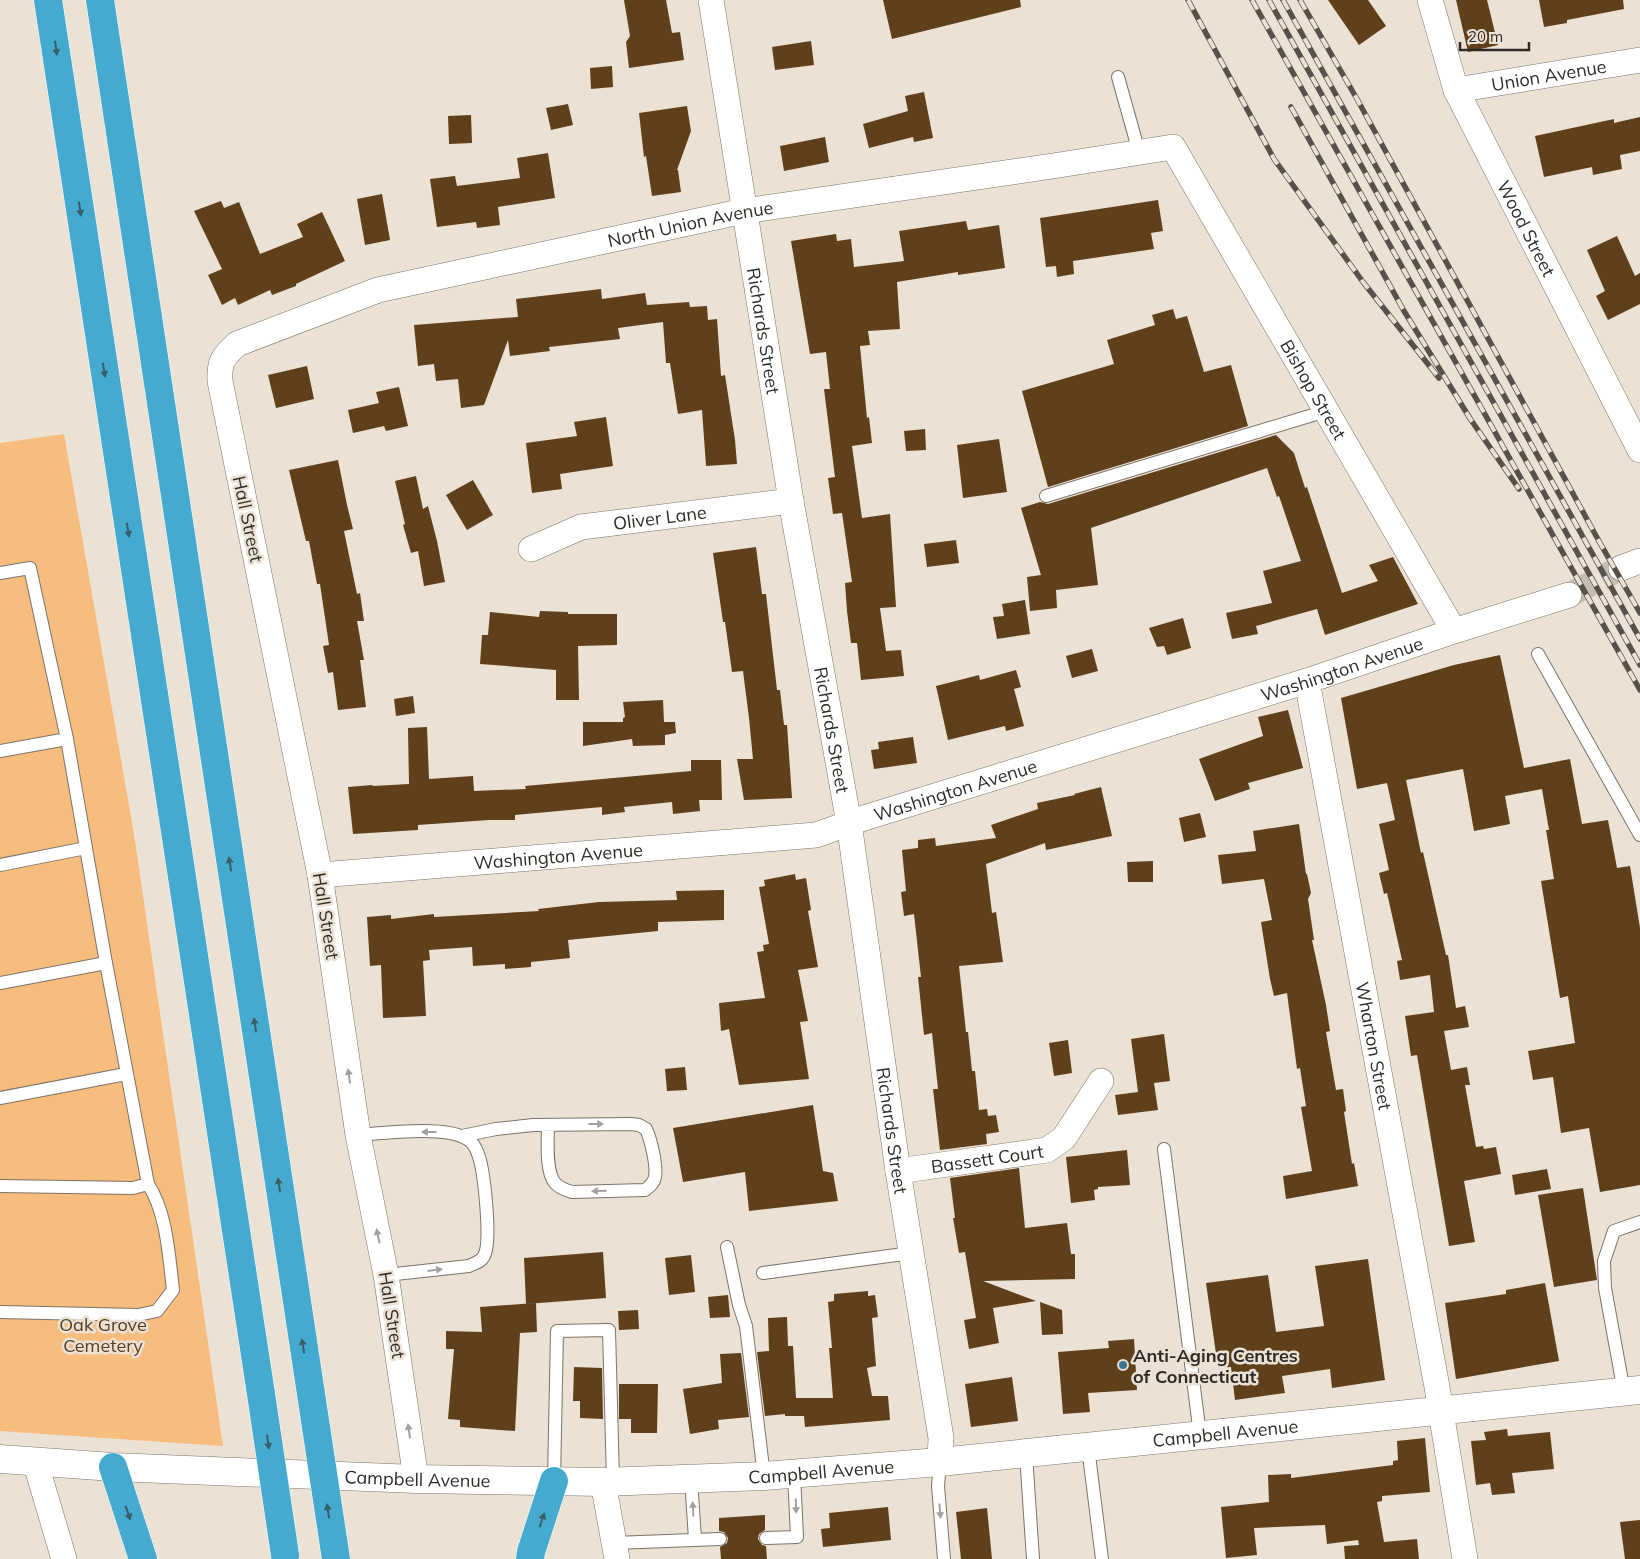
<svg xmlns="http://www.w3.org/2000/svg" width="1640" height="1559" viewBox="0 0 1640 1559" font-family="Mulish,sans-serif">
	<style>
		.green { fill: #f6bd7f }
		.building { fill: #5f401b }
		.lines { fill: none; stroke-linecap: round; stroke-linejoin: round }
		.street-tunnel { stroke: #c6bdb2; stroke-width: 25; stroke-dasharray: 25 12; stroke-linecap: butt }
		.lane-casing { stroke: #7d7268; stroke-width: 14 }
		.street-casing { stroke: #7d7268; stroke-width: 26 }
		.secondary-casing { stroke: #7d7268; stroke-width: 29 }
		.highway-casing { stroke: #fff; stroke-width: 29 }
		.lane { stroke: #fff; stroke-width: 12 }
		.street { stroke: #fff; stroke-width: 25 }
		.secondary { stroke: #fff; stroke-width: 28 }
		.highway { stroke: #44aacf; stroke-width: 28 }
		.rail-casing { stroke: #57504b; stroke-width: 5.5 }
		.rail { stroke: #ece1d5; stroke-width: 4; stroke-dasharray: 11; stroke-linecap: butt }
		.highway-bridge-casing { stroke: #fff; stroke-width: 29; stroke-linecap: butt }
		.highway-bridge { stroke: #44aacf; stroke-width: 28 }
		.oneway { fill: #385e6a }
		.oneway2 { fill: #a2a09e }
		.poi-dot { fill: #39758c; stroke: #ece1d5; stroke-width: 2 }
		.labels { text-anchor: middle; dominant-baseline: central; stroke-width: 5; stroke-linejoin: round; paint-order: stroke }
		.street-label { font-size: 18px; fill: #302b27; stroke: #ece1d5 }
		.park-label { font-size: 18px; fill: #563c1e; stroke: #ece1d5 }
		.poi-label { font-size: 18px; font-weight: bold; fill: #302b27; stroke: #ece1d5; text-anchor: start }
	</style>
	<rect width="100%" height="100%" fill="#ece1d5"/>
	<polygon class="green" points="64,434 134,834 223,1446 0,1431 0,443"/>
	<g class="building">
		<polygon points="624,0 666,0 672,33 680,32 684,60 629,68 626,42 630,36"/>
		<polygon points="883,0 1020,0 1021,7 892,39"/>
		<polygon points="1328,0 1368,0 1386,26 1359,45"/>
		<polygon points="1456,0 1487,0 1498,45 1468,52"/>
		<polygon points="1539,0 1623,0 1624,9 1567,20 1567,23 1544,27"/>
		<polygon points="811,41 814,65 775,70 772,47"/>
		<polygon points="612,66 613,87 591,89 590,68"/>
		<polygon points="924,92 933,138 914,142 913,137 869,148 863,124 908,111 905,96"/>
		<polygon points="568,104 573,125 551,130 546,108"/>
		<polygon points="687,106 691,131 677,170 678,170 681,192 652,196 646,156 644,157 639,113"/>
		<polygon points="471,115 472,143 449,144 448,116"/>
		<polygon points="1640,117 1640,151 1620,155 1622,169 1593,175 1592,167 1544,177 1535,136 1614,119 1614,123"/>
		<polygon points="825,137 829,162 784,171 780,146"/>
		<polygon points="548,153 555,198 498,207 500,225 477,228 476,222 437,227 430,179 455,176 457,186 520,178 517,158"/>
		<polygon points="382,194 390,240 365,245 357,199"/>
		<polygon points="1158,200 1163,231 1151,233 1154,249 1073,261 1074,274 1057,277 1056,266 1046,267 1040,218"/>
		<polygon points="221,201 224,208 239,202 260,254 303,237 297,224 322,212 345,261 296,284 296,286 272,295 270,290 238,305 235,298 222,305 208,275 222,269 194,211"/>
		<polygon points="966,221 968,230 999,225 1005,268 958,275 958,272 897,282 900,329 868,331 870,345 860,346 867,418 869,417 872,443 852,446 862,518 890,514 896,607 880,608 886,651 901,650 904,676 861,680 857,643 851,643 847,611 845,583 852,582 842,513 833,514 828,478 835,477 824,389 830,389 826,352 810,354 791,241 836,234 837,241 851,239 854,267 904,261 899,231"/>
		<polygon points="1617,236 1635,276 1640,273 1640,304 1608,320 1596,296 1605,291 1587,250"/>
		<polygon points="601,289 602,299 645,293 647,305 689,302 690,307 707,306 708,320 717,319 721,376 725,375 735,440 737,464 706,466 702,410 678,414 670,363 666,363 663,322 618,328 620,339 549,347 550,351 510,356 508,340 484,405 461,408 458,379 436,381 434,364 418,366 414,325 518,317 516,299"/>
		<polygon points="1173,309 1176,319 1187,316 1204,372 1231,365 1248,426 1048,487 1022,391 1114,364 1107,340 1155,325 1152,315"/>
		<polygon points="307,366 314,399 276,408 268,375"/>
		<polygon points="399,387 408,426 386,431 384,426 353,433 348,410 379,403 376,392"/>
		<polygon points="606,417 613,466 560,474 562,489 532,493 526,443 577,436 574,422"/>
		<polygon points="925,429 926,450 906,451 904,431"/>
		<polygon points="1276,435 1294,453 1305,488 1307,487 1342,593 1378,581 1369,565 1393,557 1418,604 1325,635 1317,609 1256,626 1258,634 1232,639 1226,613 1272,603 1263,571 1301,561 1279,496 1277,497 1267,468 1091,528 1098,585 1056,590 1057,608 1030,611 1027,577 1041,575 1021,508 1040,502 1048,504"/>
		<polygon points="999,439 1007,492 963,498 957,445"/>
		<polygon points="338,460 347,505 353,529 344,531 357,594 360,593 364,621 357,621 364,660 360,660 366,707 338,710 333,672 328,673 323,646 329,645 320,584 317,584 309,541 306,541 289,470"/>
		<polygon points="416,476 423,509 428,506 437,541 445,582 424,586 418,551 411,553 403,525 405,524 395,481"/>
		<polygon points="473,480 493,515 467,530 446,495"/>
		<polygon points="956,540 959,563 927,567 924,544"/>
		<polygon points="756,547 762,594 766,594 777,690 780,690 784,725 787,725 792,798 744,800 737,759 753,759 749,718 743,671 732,672 725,622 723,622 713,553"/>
		<polygon points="1025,600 1030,634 997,639 993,617 1004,616 1002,604"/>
		<polygon points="540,611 568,612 568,614 617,614 617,645 578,646 579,700 556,700 556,670 480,664 482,635 488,635 490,612 539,617"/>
		<polygon points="1183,618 1191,648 1167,655 1164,646 1157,647 1149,628"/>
		<polygon points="1092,649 1098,671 1072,678 1066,656"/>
		<polygon points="1500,655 1524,768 1570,759 1582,824 1608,820 1617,868 1630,866 1640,928 1640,1185 1600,1192 1589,1128 1561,1133 1553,1077 1533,1080 1528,1051 1575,1043 1568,996 1560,998 1541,881 1554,879 1546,830 1549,830 1542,789 1505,796 1510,824 1474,831 1463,769 1406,780 1421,853 1423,852 1446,955 1448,955 1456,1008 1465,1006 1469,1027 1444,1031 1451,1070 1467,1067 1470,1085 1465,1085 1476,1147 1483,1146 1484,1149 1496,1147 1501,1174 1464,1181 1475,1242 1449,1246 1417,1055 1411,1056 1405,1016 1434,1012 1430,975 1400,980 1397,961 1402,960 1387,893 1384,894 1379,873 1389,870 1379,824 1395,820 1387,783 1357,789 1341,698 1454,665"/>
		<polygon points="1016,670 1021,687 1014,689 1024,726 1006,731 1005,726 948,740 936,686 979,675 980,680"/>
		<polygon points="413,696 415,713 396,716 394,699"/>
		<polygon points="663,700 664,722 675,722 676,733 665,735 665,745 633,746 632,739 583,746 583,722 623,722 623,718 625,717 623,702"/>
		<polygon points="1288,710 1303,768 1248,783 1250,789 1215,801 1199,759 1263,736 1258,717"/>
		<polygon points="427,727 429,779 473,776 474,791 526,789 525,786 691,771 691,760 721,760 722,800 699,800 700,811 673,814 672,802 624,807 625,812 602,815 602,807 515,815 515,820 489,820 418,825 418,830 353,834 348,787 372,785 373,786 409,784 408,728"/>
		<polygon points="913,737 917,763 874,769 871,750 879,749 878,742"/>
		<polygon points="1101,787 1112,836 1046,850 1045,843 986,864 992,913 996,912 1003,962 959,966 966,1032 968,1032 972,1071 975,1071 979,1110 987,1109 988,1116 996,1115 999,1132 986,1134 987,1144 940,1150 933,1089 938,1089 932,1033 924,1035 918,977 921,977 914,914 904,916 901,892 906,891 902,850 918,848 918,840 935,838 936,846 996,838 991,825 1038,809 1037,803 1075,795 1074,794"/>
		<polygon points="1200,813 1206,837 1184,842 1179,818"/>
		<polygon points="1299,824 1306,874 1307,874 1311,893 1308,899 1314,940 1312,940 1326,1005 1330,1031 1326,1032 1336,1090 1343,1089 1346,1111 1344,1112 1352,1164 1354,1163 1358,1186 1286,1199 1283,1176 1312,1171 1301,1107 1306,1106 1300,1068 1297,1069 1287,993 1274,996 1270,979 1261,922 1272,920 1264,879 1222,884 1218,855 1256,851 1253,831"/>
		<polygon points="1153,861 1153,882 1128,882 1127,862"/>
		<polygon points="795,874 796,880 806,878 811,910 808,911 818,967 798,970 808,1021 800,1022 809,1079 739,1085 729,1029 721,1031 719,1003 765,998 757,952 764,951 763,945 769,944 759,887 765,886 764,880"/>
		<polygon points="724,890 724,920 658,922 658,931 568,940 570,958 531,962 531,967 505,969 505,964 473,966 472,947 429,950 430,960 423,961 426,1016 383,1018 381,965 370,966 367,917 391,915 391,919 434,914 434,917 539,911 538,909 599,902 677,900 676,891"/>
		<polygon points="1164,1034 1170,1081 1154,1083 1158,1110 1118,1115 1115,1095 1138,1092 1131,1039"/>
		<polygon points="1068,1040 1072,1073 1054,1076 1049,1043"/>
		<polygon points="685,1067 687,1090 667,1091 665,1069"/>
		<polygon points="813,1105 823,1171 833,1173 838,1201 749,1211 745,1172 683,1182 673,1128"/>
		<polygon points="1127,1150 1130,1185 1098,1187 1098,1189 1094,1190 1095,1200 1071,1203 1066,1157"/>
		<polygon points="1019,1168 1025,1228 1067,1223 1071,1254 1075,1254 1075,1279 983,1281 1036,1301 993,1308 999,1343 969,1349 964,1320 976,1318 965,1252 959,1253 953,1218 955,1218 950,1178"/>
		<polygon points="1547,1169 1551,1189 1515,1195 1512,1175"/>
		<polygon points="1583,1188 1597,1280 1554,1287 1538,1195"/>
		<polygon points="603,1252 606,1298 526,1304 524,1258"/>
		<polygon points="691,1255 695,1292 669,1295 665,1258"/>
		<polygon points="1368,1259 1385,1380 1332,1388 1330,1369 1282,1376 1285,1393 1235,1400 1231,1367 1218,1368 1206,1283 1268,1275 1276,1332 1324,1326 1315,1266"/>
		<polygon points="1545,1283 1559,1361 1456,1379 1445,1303 1506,1294 1506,1290"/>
		<polygon points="868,1291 868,1296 875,1295 878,1317 872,1318 876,1366 867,1368 872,1396 888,1396 890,1420 805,1427 804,1416 785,1416 785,1414 765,1416 757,1352 769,1351 768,1318 787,1317 788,1346 793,1346 796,1398 833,1398 829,1348 832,1348 828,1302 834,1301 834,1294"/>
		<polygon points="728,1295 730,1317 710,1318 708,1297"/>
		<polygon points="1040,1302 1062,1310 1063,1334 1042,1335"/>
		<polygon points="536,1303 537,1332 520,1333 515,1431 460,1427 460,1420 448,1419 454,1349 446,1349 446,1331 482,1332 480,1307"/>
		<polygon points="638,1310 639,1329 619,1330 618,1311"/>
		<polygon points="1134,1339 1137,1390 1088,1393 1090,1412 1063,1414 1058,1352 1109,1348 1108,1341"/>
		<polygon points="741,1353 749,1417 718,1420 719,1429 690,1434 683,1389 722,1383 720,1354"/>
		<polygon points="574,1367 602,1368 603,1419 580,1418 580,1401 573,1401"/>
		<polygon points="1012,1377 1018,1421 971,1427 965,1384"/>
		<polygon points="619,1384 658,1384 657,1433 631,1433 631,1419 619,1419"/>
		<polygon points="1507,1429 1508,1436 1550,1432 1554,1469 1512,1473 1515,1493 1492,1495 1490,1483 1476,1485 1471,1441 1486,1440 1484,1432"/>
		<polygon points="1425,1438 1430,1492 1382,1496 1382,1501 1377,1502 1384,1542 1417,1539 1419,1559 1345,1559 1344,1546 1359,1545 1358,1540 1327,1544 1325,1525 1254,1528 1257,1555 1226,1558 1221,1507 1269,1502 1268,1475 1291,1474 1291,1478 1393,1465 1393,1461 1398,1460 1397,1441"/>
		<polygon points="888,1507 891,1540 823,1547 821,1529 830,1528 829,1513"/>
		<polygon points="987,1508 992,1559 961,1559 956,1512"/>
		<polygon points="765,1515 765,1530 759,1534 758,1539 762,1545 766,1546 767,1559 721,1559 720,1547 727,1543 728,1538 724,1532 719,1531 719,1518"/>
		<polygon points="1640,1520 1640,1559 1625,1559 1620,1522"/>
	</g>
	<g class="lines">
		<polyline class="street-tunnel" points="1569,595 1621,568"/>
		<g class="lane-casing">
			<g id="lane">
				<polyline points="1118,77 1139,152"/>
				<polyline points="1046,496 1326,411"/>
				<polyline points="0,573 30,568 67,739 106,963 148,1184 133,1188 0,1186"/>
				<polyline points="1538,654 1640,835"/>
				<polyline points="0,751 67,739"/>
				<polyline points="0,865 86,848"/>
				<polyline points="0,983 106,963"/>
				<polyline points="0,1098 126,1074"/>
				<path d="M358 1135C384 1133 446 1125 467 1139 473 1142 476 1148 478 1154 484 1169 492 1242 484 1256 481 1262 475 1263 469 1266L386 1275"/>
				<path d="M462 1136 496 1129 533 1125 631 1124 639 1125 646 1129C651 1140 657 1165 655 1177 654 1183 650 1186 645 1190L572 1192C566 1190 559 1188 555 1183 545 1171 548 1139 548 1125"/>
				<polyline points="1164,1149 1200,1435"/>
				<polyline points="727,1247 739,1305 746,1326 764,1476"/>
				<polyline points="763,1273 911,1253"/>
				<path d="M0 1312 138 1315 157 1311 173 1290C169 1257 167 1213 148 1184"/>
				<polyline points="1624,1392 1605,1288 1604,1261 1614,1231 1640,1222"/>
				<polyline points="1088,1447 1102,1559"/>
				<polyline points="1026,1454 1033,1559"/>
				<polyline points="940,1462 938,1486 944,1559"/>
				<polyline points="691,1479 695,1539"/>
				<polyline points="554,1481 557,1331 609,1330 613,1481"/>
				<polyline points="766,1538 797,1537 794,1474"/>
				<polyline points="614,1543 720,1539"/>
			</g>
		</g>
		<g class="street-casing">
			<g id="street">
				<path id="s1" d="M711 0 791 501 849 823 898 1171 941 1438 940 1462"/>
				<path id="s2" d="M1430 0 1456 90 1640 450"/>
				<path id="s3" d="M1456 90 1640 60"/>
				<path id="s4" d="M531 549 581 527 791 501"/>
				<polyline points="1621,568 1640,561"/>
				<path id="s5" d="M1307 681 1437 1387 1465 1559"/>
				<path id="s6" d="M320 875 816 835 864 818 1307 681 1454 631 1569 595"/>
				<path id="s7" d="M898 1171 1047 1150 1064 1138 1101 1081"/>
				<polyline points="35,1461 64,1559"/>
				<path id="s8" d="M416 1479 386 1275 358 1135 320 875 220 381C219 361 223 357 237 344L378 290 744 211 1053 166 1173 147 1454 631"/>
				<polyline points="603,1482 617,1559"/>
			</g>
		</g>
		<g class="secondary-casing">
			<g id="secondary">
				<path id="s9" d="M0 1459 113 1467 416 1479 603 1482 764 1476 940 1462 1640 1390"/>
			</g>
		</g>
		<g class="highway-casing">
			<g id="highway">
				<polyline points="48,0 261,1394"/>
				<polyline points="100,0 311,1394"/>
				<polyline points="113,1467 143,1559"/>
				<polyline points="530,1559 531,1552 554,1481"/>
			</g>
		</g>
		<use href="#lane" class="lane"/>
		<use href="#street" class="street"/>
		<use href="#secondary" class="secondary"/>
		<use href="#highway" class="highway"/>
		<g class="rail-casing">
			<g id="rail">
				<polyline points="1188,0 1274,159 1363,282 1439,378"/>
				<polyline points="1252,0 1640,690"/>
				<polyline points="1269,0 1640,665"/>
				<polyline points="1283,0 1640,639"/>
				<polyline points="1300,0 1357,99 1600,543 1640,613"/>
				<polyline points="1291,107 1404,311 1471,420 1519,489"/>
			</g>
		</g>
		<use href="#rail" class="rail"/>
		<g class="highway-bridge-casing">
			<g id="highway-bridge">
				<polyline points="261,1394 285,1555"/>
				<polyline points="311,1394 336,1559"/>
			</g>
		</g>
		<use href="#highway-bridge" class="highway-bridge"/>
	</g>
	<defs><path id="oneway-solid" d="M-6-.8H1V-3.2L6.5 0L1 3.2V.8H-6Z" transform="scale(1.25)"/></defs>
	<g class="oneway">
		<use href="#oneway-solid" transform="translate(56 48) rotate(82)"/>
		<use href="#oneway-solid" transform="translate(80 209) rotate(81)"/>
		<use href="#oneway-solid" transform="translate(104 370) rotate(81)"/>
		<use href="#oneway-solid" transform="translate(128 530) rotate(81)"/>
		<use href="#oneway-solid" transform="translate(230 864) rotate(-99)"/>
		<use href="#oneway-solid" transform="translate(255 1025) rotate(-99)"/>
		<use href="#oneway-solid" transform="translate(279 1185) rotate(-99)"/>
		<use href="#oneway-solid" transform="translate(303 1346) rotate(-99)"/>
		<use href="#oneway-solid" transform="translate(268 1442) rotate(82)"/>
		<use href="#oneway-solid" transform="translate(328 1511) rotate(-99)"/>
		<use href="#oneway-solid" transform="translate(128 1513) rotate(71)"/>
		<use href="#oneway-solid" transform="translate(542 1520) rotate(-72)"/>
	</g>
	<g class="oneway2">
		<use href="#oneway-solid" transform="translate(349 1076) rotate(-98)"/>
		<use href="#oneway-solid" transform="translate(596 1124)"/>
		<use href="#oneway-solid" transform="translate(429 1132) rotate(180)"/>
		<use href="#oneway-solid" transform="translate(599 1191) rotate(179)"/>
		<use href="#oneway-solid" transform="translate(378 1236) rotate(-102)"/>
		<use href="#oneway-solid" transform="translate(435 1270) rotate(-7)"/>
		<use href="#oneway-solid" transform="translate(409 1431) rotate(-98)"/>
		<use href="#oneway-solid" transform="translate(796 1506) rotate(88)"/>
		<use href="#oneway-solid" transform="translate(693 1509) rotate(-93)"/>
		<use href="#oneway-solid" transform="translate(940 1511) rotate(85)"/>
	</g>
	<circle class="poi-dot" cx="1123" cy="1365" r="5"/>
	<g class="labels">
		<g class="street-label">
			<text stroke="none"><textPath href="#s3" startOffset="94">Union Avenue</textPath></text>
			<text stroke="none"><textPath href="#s8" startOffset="1629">North Union Avenue</textPath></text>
			<text stroke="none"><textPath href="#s2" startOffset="249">Wood Street</textPath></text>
			<text stroke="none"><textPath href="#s1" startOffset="335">Richards Street</textPath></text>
			<text stroke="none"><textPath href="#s8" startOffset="2398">Bishop Street</textPath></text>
			<text stroke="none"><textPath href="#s4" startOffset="134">Oliver Lane</textPath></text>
			<text transform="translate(248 519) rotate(78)">Hall Street</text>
			<text stroke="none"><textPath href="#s6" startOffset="1049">Washington Avenue</textPath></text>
			<text stroke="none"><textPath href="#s1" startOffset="740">Richards Street</textPath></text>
			<text stroke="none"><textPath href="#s6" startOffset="644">Washington Avenue</textPath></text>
			<text stroke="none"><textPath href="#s6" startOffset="239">Washington Avenue</textPath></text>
			<text transform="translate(326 916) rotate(81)">Hall Street</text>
			<text stroke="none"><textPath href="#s5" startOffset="371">Wharton Street</textPath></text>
			<text stroke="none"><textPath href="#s1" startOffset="1145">Richards Street</textPath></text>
			<text stroke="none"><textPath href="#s7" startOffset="90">Bassett Court</textPath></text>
			<text transform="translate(392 1315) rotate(81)">Hall Street</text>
			<text stroke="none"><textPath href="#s9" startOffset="1228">Campbell Avenue</textPath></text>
			<text stroke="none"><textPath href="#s9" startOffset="822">Campbell Avenue</textPath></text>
			<text stroke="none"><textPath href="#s9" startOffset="418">Campbell Avenue</textPath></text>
		</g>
		<g class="park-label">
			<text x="103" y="1324">Oak Grove<tspan x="103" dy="21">Cemetery</tspan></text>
		</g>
		<g class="poi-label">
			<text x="1133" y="1355">Anti-Aging Centres<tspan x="1133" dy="21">of Connecticut</tspan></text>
		</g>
	</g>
	<path d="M1460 42v8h69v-8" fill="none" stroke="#302b27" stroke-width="2.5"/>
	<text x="1468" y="42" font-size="15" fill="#302b27" stroke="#ece1d5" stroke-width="4" paint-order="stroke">20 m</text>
</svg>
